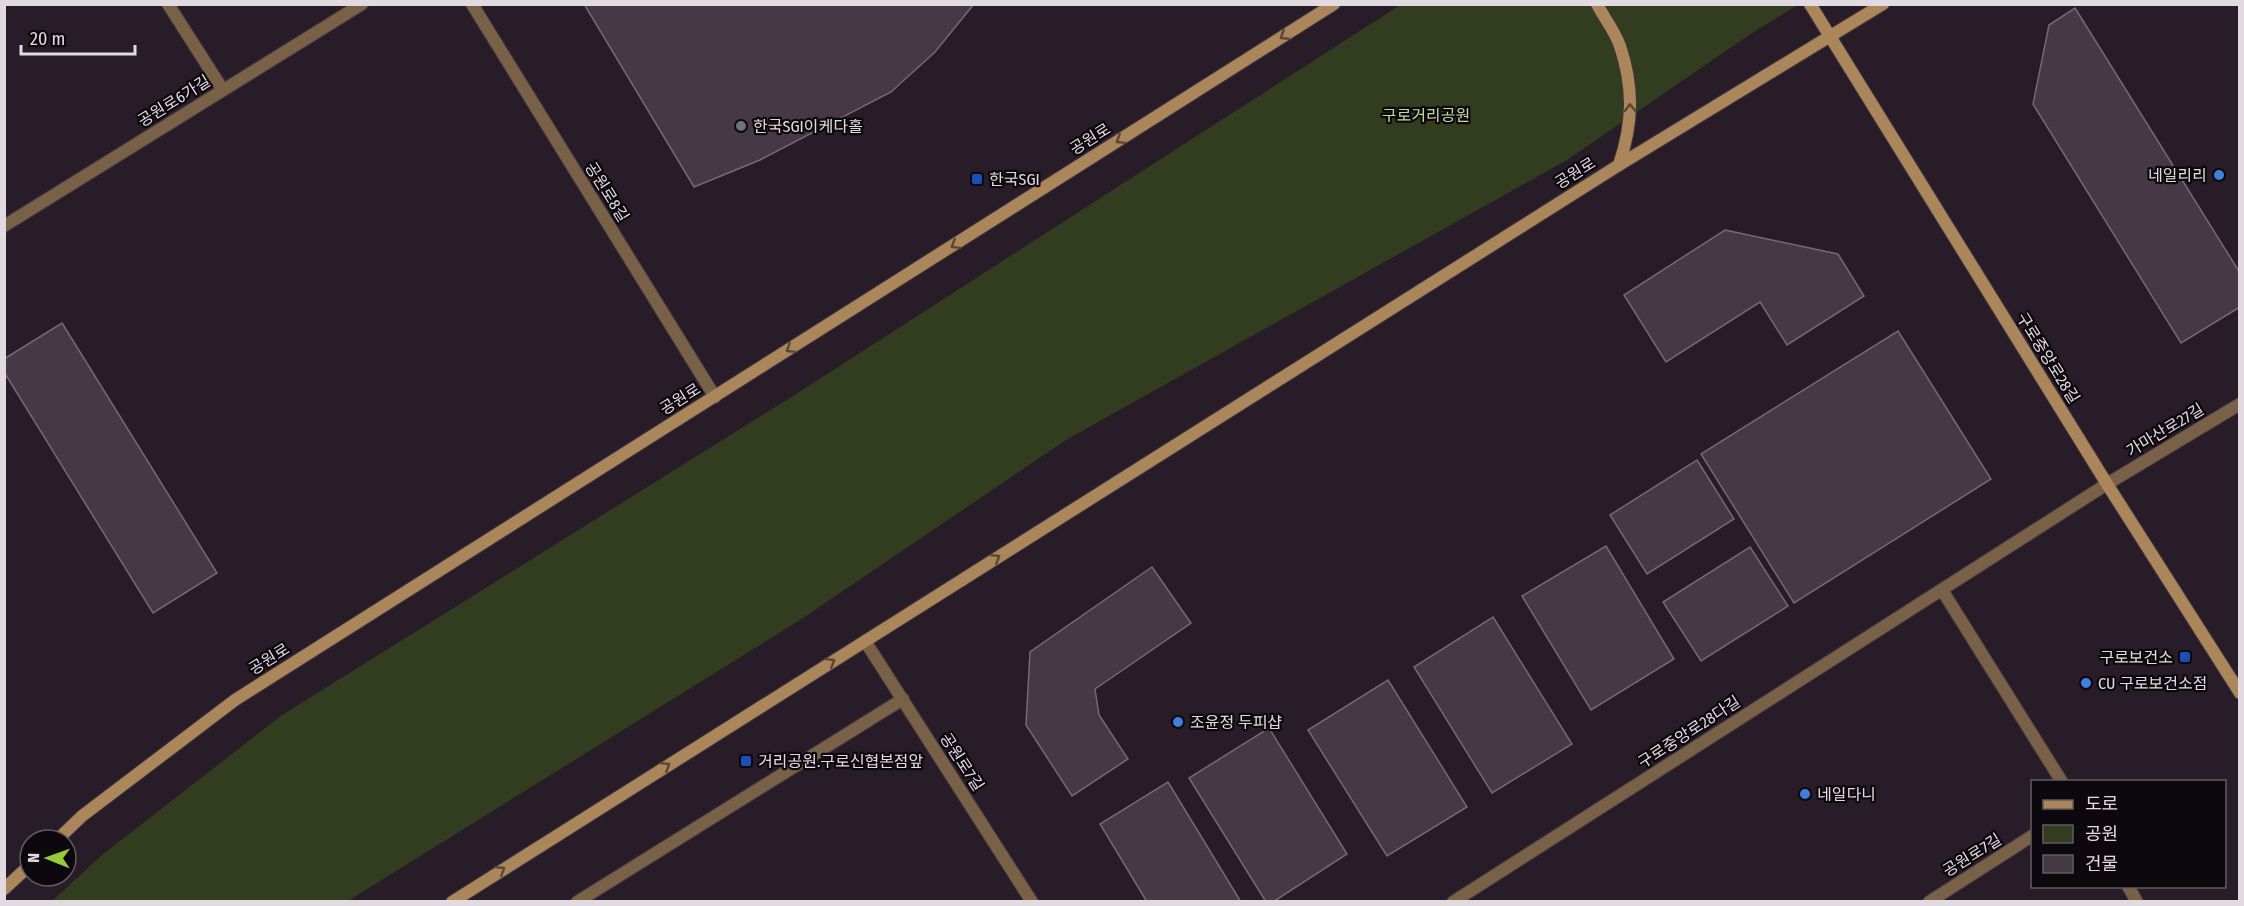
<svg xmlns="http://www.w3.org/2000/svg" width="2244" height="906" viewBox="0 0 2244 906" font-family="'Fira Sans Condensed','Noto Sans KR',sans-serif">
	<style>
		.green { fill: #323c1f }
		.building { fill: #463945; stroke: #766875; stroke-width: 1.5 }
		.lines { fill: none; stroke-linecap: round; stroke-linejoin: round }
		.street-casing { stroke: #413741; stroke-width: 14 }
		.secondary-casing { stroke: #413741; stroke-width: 14 }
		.street { stroke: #796147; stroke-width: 12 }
		.secondary { stroke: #ac865b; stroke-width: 12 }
		.oneway { stroke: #5c4734 }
		.worship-dot { fill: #6b7280; stroke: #0d080d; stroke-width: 2 }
		.shop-dot { fill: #3f7fe0; stroke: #0d080d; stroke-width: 2 }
		.transit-dot { fill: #1a4fb4; stroke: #0d080d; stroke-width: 2 }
		.labels { text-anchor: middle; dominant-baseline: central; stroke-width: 4.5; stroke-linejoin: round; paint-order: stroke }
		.street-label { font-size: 16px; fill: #e2dae1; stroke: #0d080d }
		.park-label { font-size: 16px; fill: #c4d99f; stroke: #0d080d }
		.poi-label { font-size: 16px; fill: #e2dae1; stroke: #0d080d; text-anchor: start }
	</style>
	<rect width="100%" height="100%" fill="#271c27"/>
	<polygon class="green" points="1400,5 1798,5 1752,33 1567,160 1066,440 800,620 348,901 51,902 102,855 282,715 793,396"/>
	<g class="building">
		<polygon points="584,4 974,4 935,52 891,92 760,160 694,187"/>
		<polygon points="2075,8 2240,273 2240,307 2181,343 2033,104 2049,25"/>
		<polygon points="1725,230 1838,254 1864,296 1787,345 1760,302 1666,362 1624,295"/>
		<polygon points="62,323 217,573 153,613 4,372 4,359"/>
		<polygon points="1898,331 1991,479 1794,603 1701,454"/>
		<polygon points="1697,460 1734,519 1647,574 1610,515"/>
		<polygon points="1606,546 1674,659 1591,710 1522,596"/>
		<polygon points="1750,547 1788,606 1701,661 1663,602"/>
		<polygon points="1152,567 1191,623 1095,689 1099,715 1128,759 1072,796 1026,725 1030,652"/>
		<polygon points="1493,617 1572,744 1492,793 1414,667"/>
		<polygon points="1388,680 1467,807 1387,856 1308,730"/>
		<polygon points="1269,728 1347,854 1273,902 1266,902 1189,778"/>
		<polygon points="1168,782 1241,902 1147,902 1100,824"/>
	</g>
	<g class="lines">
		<g class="street-casing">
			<g id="street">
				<polyline points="168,4 223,90"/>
				<polyline points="472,4 715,397"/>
				<polyline points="4,226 362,4"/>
				<polyline points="1942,590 2062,782"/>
				<polyline points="865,641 1032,902"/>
				<polyline points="2128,886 2137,902"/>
				<polyline points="577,902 903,699"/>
				<polyline points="1453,902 2107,484 2240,404"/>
				<polyline points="1929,902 2032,836"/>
			</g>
		</g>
		<g class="secondary-casing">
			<g id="secondary">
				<path d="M1597 4C1604 18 1615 31 1620 46 1634 88 1633 123 1619 165"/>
				<polyline points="1810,4 2107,484 2240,693"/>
				<polyline points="57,840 82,816 235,700 1334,4"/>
				<polyline points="4,889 30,865"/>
				<polyline points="452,902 1619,165 1883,4"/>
			</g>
		</g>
		<use href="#street" class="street"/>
		<use href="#secondary" class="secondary"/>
	</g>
	<defs><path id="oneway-chevron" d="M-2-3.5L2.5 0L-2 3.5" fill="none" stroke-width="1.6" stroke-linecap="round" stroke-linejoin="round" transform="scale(1.5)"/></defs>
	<g class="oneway">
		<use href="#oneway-chevron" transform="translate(1284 36) rotate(148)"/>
		<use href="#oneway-chevron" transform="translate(1630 108) rotate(-91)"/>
		<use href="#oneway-chevron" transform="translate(1120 140) rotate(148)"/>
		<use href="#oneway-chevron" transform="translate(955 245) rotate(148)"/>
		<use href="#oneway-chevron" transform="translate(790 349) rotate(148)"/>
		<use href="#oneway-chevron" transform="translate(996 558) rotate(-32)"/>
		<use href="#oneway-chevron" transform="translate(831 662) rotate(-32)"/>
		<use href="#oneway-chevron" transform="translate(666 766) rotate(-32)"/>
		<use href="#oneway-chevron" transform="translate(501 870) rotate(-32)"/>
	</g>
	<circle class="worship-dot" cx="741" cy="126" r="6"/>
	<g class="shop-dot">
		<circle cx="2219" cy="175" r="6"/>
		<circle cx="2086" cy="683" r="6"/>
		<circle cx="1178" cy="722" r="6"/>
		<circle cx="1805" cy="794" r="6"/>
	</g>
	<g class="transit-dot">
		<rect x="971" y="173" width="12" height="12" rx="3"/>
		<rect x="2179" y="651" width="12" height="12" rx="3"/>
		<rect x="740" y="755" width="12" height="12" rx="3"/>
	</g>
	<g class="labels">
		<g class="street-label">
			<text transform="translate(174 101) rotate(-32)">공원로6가길</text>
			<text transform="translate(1090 139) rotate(-32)">공원로</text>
			<text transform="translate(1575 173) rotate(-32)">공원로</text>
			<text transform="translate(607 192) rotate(58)">공원로8길</text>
			<text transform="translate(2048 358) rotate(58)">구로중앙로28길</text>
			<text transform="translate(680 399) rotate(-32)">공원로</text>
			<text transform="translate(2165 430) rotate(-31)">가마산로27길</text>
			<text transform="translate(269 659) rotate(-32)">공원로</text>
			<text transform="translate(1689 732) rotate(-33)">구로중앙로28다길</text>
			<text transform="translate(962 762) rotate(57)">공원로7길</text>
			<text transform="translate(1972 855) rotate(-32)">공원로7길</text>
		</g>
		<g class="park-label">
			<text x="1426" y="115">구로거리공원</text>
		</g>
		<g class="poi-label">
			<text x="753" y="126">한국SGI이케다홀</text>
			<text x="2207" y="175" text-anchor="end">네일리리</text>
			<text x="989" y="179">한국SGI</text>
			<text x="2173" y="657" text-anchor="end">구로보건소</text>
			<text x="2098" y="683">CU 구로보건소점</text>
			<text x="1190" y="722">조윤정 두피샵</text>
			<text x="758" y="761">거리공원.구로신협본점앞</text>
			<text x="1817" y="794">네일다니</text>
		</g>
	</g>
	<rect width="2244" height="906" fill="none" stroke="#e2dae1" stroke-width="12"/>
	<rect x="2031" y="780" width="195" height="108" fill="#0d080d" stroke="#625c62" stroke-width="1.5"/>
	<rect x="2043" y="800" width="30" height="9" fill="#ac865b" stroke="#625c62" stroke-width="1.5"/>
	<text x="2085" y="810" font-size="18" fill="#e2dae1">도로</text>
	<rect x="2043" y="825" width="30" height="18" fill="#323c1f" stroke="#625c62" stroke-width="1.5"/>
	<text x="2085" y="840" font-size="18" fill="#e2dae1">공원</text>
	<rect x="2043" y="855" width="30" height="18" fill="#463945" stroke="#625c62" stroke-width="1.5"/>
	<text x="2085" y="870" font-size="18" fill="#e2dae1">건물</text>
	<g transform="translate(48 858) rotate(271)"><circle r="28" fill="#0d080d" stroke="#625c62" stroke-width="1.5"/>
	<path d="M0-4.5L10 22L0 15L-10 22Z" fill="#96cc3a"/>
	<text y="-9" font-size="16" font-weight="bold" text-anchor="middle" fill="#e2dae1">N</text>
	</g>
	<path d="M21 45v9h114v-9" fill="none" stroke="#e2dae1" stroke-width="3"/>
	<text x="30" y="45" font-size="18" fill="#e2dae1" stroke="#0d080d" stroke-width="4.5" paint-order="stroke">20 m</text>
</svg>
